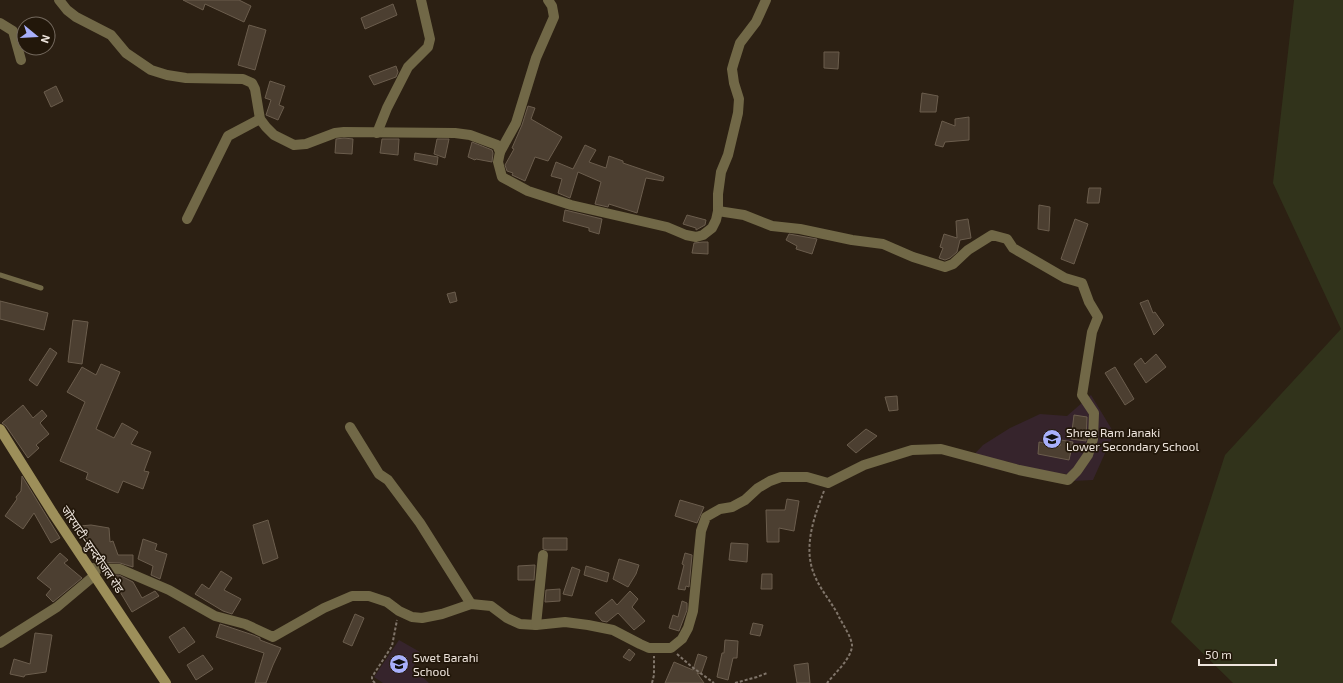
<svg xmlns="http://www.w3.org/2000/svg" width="1343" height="683" viewBox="0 0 1343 683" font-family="'Exo 2','Noto Sans Devanagari',sans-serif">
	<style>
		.education { fill: #36242c }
		.green { fill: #31331b }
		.building { fill: #4c3f31; stroke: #6b5d4d }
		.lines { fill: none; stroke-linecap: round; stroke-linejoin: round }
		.path { stroke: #80756a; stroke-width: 2; stroke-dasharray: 3 2; stroke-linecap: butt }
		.service { stroke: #716847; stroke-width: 5 }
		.minor { stroke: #716847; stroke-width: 10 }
		.secondary { stroke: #9d8f5a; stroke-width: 10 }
		.labels { text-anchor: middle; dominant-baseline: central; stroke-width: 3.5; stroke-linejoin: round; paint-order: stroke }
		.poi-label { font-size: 12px; fill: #eee5dd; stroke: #22170a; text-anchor: start }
		.street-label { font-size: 12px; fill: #eee5dd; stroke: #22170a }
	</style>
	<rect width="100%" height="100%" fill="#2c2013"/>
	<g class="education">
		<polygon points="1091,395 1114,433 1093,480 1072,481 1066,474 1036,471 1006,461 993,469 969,460 983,445 1010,428 1040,414 1067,416"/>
		<polygon points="399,640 420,652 413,668 429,683 383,683 374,677"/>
	</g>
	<polygon class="green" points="1294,0 1343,0 1343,683 1233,683 1171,622 1225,455 1341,329 1273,183"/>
	<g class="building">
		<polygon points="183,0 239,0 251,6 244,22 205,4 203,10"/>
		<polygon points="393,4 397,15 365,29 361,18"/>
		<polygon points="249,25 266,30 255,70 238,65"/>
		<polygon points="824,52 839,52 838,69 824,68"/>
		<polygon points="396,66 398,72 396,77 374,85 369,76"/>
		<polygon points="270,81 285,86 279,105 284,107 278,120 266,115 271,100 265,98"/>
		<polygon points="56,86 63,101 51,107 44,92"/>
		<polygon points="922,93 938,96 936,112 920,112"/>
		<polygon points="528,106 535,108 531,119 562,137 548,161 535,157 525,181 512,175 513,173 507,171 505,165 514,149 512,148 522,125"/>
		<polygon points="969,117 969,140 945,142 943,147 935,145 942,121 955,126 955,119"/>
		<polygon points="344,138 353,139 352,154 335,153 336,139"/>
		<polygon points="382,139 399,139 398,155 380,153"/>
		<polygon points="437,139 449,139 445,158 434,154"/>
		<polygon points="472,142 492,150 493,153 492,162 476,159 475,160 468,157"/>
		<polygon points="585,145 596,150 589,162 606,168 609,156 623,161 623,163 664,177 663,181 646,178 637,213 609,204 608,207 595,204 601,182 578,172 570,198 558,193 562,179 551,176 556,162 573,169"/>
		<polygon points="415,153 438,157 437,165 414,160"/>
		<polygon points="1089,188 1101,188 1099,203 1087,203"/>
		<polygon points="1039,205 1050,207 1049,231 1038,229"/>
		<polygon points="565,210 602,219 599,234 589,231 589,228 563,221"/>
		<polygon points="687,215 706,220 705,225 696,230 696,228 683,224"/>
		<polygon points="968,219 971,238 960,240 957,252 950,258 945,260 939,258 943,248 940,247 944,234 957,238 956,221"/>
		<polygon points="1075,219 1088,224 1074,264 1061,259"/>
		<polygon points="789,234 817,239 812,254 796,249 797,246 786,240"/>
		<polygon points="703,242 708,242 708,254 692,253 694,243"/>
		<polygon points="455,292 457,301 450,303 447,294"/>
		<polygon points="1148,300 1153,313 1155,312 1164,325 1154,335 1140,303"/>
		<polygon points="0,301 48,313 44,330 0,319"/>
		<polygon points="73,320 88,322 82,364 68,362"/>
		<polygon points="50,348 57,353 37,386 29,380"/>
		<polygon points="1156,354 1166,367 1146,383 1134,364 1141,358 1145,364"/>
		<polygon points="101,364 120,372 96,429 114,438 122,423 138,432 131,444 151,452 144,471 149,472 143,489 123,481 118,493 86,479 88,473 60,461 85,402 67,392 82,367 96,375"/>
		<polygon points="1115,367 1134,399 1125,405 1105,373"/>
		<polygon points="897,396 898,410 889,411 885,397"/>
		<polygon points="23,405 33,418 42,410 47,416 40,423 49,434 36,445 39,448 28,458 6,426 2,423"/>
		<polygon points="1074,415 1087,417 1086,441 1071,439"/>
		<polygon points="866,429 877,436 856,453 847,445"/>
		<polygon points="1061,440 1073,442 1069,460 1038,454 1039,442 1060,446"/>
		<polygon points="22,476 60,538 51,543 34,513 23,529 5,516 17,499 16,497 21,491"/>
		<polygon points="787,499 799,501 794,531 779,528 779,542 767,542 766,510 785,510"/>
		<polygon points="680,500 704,507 697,523 675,516"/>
		<polygon points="268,520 278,558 263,564 253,525"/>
		<polygon points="91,525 109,528 110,542 113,541 118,555 133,555 133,567 120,563 96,562 88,548 91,547 80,526"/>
		<polygon points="543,538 567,538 567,550 547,550 543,549"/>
		<polygon points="143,539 157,544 155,550 167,554 160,579 151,575 153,566 138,559"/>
		<polygon points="731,543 748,544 747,562 729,560"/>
		<polygon points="60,553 68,560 64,563 82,578 53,602 46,595 51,589 37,578"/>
		<polygon points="685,553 692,555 689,587 686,586 685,590 678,589 684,565 682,564"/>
		<polygon points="619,559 639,565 636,574 628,587 613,579"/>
		<polygon points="535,565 534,580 518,580 518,566"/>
		<polygon points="586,566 609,573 607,582 584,575"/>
		<polygon points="572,567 580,570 572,596 563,594"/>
		<polygon points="221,571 232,578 224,590 241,599 232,614 223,611 195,594 202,584 209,589"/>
		<polygon points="762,574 772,574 772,589 761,589"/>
		<polygon points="110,575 119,575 133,582 142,598 155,591 159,596 132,612"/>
		<polygon points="560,589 560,601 545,602 546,590"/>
		<polygon points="630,591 638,599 632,607 645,621 634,630 618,613 607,622 602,621 595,613 612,599 617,605"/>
		<polygon points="682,601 687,603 687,610 679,631 669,628 673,615 678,617"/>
		<polygon points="355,614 364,618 352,646 343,642"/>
		<polygon points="753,623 763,625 760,636 750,634"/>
		<polygon points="220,624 253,635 260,638 260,640 281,648 273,665 266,683 255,683 264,653 216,637"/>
		<polygon points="184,627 195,642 179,653 169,637"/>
		<polygon points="35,633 52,635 46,672 25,675 24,677 10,674 14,659 30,664"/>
		<polygon points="725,640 738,641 737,658 733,658 728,680 717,677 722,653 724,653"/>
		<polygon points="629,649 635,654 630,661 623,657"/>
		<polygon points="698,654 707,657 701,674 697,673 704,683 665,683 674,662 693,670"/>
		<polygon points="203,655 213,669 196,680 187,665"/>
		<polygon points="808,663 810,683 797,683 794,665"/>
	</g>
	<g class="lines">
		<g class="path">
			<path d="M824 491C814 517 803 547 814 574 820 590 832 602 839 617 843 625 851 636 852 645 852 658 835 673 827 683"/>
			<polyline points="677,654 692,667 714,683"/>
			<polyline points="375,683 372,680 372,677 392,646 397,620"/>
			<polyline points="652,683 654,675 654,656"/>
			<polyline points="735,683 757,677 767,673"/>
		</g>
		<polyline class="service" points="0,275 41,288"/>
		<g class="minor">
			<polyline points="59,0 67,10 76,17 111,35 126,53 151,70 167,75 186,78 243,79 252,83 255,89 260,119 266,127 274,135 294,145 306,144 335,133 344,132 455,133 470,135 497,145 500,152 498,162 502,177 528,191 571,205 667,227 686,235 696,237 703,235 712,228 716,220 718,211 718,194 721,172 728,155 738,113 739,99 734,83 732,69 734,62 740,43 756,22 766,0"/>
			<polyline points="0,23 13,31 21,60"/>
			<polyline points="377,133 387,108 408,67 428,47 430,39 421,0"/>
			<polyline points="500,152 516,123 536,58 554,17 552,6 548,0"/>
			<polyline points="187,219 228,136 260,119"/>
			<polyline points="350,427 379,474 388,480 420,523 471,604"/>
			<polyline points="90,568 120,569 169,590 215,616 245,624 273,637 324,608 352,596 369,596 387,602 399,611 412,617 422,618 442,614 471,604 491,606 507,618 520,624 536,625 565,622 588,625 613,630 640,644 649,648 671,648 682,639 688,628 693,611 701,531 706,517 720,509 732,507 745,500 758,488 770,481 781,477 807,477 828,483 864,465 912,450 941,449 1019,470 1068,480 1077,471 1088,455 1093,439 1094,413 1082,395 1092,332 1098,317 1089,302 1082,283 1065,278 1013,248 1007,239 992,235 968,250 953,264 945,267 913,257 883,244 852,240 800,229 772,226 744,215 718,211"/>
			<polyline points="536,625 543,555"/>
			<polyline points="0,643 57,607 95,575"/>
		</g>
		<polyline class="secondary" points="0,429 54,515 166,683"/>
	</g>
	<defs>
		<g id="school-disc" transform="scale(1)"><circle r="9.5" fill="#a8b0fc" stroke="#22170a"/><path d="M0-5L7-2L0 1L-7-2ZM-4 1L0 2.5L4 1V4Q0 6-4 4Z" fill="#111"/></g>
	</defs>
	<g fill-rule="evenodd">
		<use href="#school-disc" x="1052" y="439"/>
		<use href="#school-disc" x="399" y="664"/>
	</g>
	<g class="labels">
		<g class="poi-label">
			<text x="1066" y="432">Shree Ram Janaki<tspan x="1066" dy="14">Lower Secondary School</tspan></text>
			<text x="413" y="657">Swet Barahi<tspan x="413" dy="14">School</tspan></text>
		</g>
		<g class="street-label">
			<text transform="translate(93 549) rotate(56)">जोरपाटी-सुन्दरीजल रोड</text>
		</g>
	</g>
	<g transform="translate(36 36) rotate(108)"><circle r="19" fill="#22170a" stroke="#74695e"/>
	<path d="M0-3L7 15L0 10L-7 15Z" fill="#a8b0fc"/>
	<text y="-6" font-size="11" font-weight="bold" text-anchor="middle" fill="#eee5dd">N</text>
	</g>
	<path d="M1199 659v6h77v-6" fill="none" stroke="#eee5dd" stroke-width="2"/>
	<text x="1205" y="659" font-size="12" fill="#eee5dd" stroke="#22170a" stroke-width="3" paint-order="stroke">50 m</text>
</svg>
